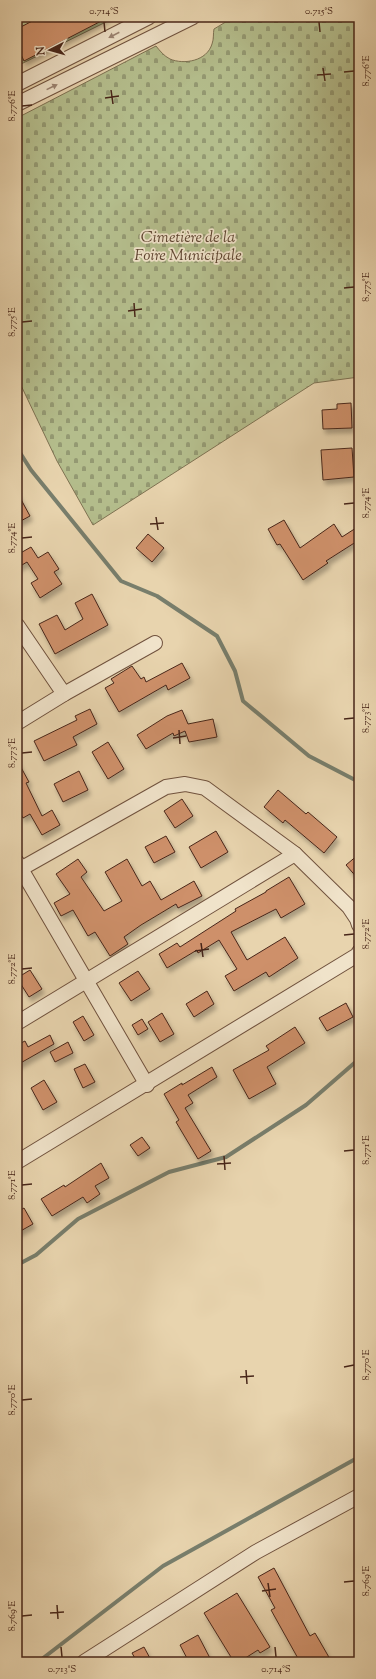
<svg xmlns="http://www.w3.org/2000/svg" width="376" height="1679" viewBox="0 0 376 1679" font-family="'Sorts Mill Goudy',serif">
	<style>
		.green { fill: #b4bd8c; stroke: #7e7252 }
		.cemetery { fill: url(#cemetery-stones); stroke: #7e7252 }
		.lines { fill: none; stroke-linecap: round; stroke-linejoin: round }
		.stream { stroke: #787e6c; stroke-width: 4 }
		.building { fill: #ce906a; stroke: #482619; filter: url(#shadow) }
		.minor-casing { stroke: #70523e; stroke-width: 16 }
		.minor { stroke: #f0e3ca; stroke-width: 14 }
		.oneway { fill: #9c8472 }
		.ticks { fill: none; stroke: #482619; stroke-width: 1.5 }
		.labels { text-anchor: middle; dominant-baseline: central; stroke-width: 3.5; stroke-linejoin: round; paint-order: stroke }
		.park-label { font-size: 16px; font-style: italic; fill: #5e4430; stroke: #f0e3ca }
		.neatline { fill: none; stroke: #482619; stroke-width: 1.5 }
		.ticks-label { font-size: 10px; text-anchor: middle; fill: #482619 }
	</style>
	<defs>
		<pattern id="cemetery-stones" width="16" height="16" patternUnits="userSpaceOnUse"><rect width="16" height="16" fill="#b4bd8c"/><path d="M2 7V4a2 2 0 0 1 4 0v3zM10 15v-3a2 2 0 0 1 4 0v3z" fill="#949972"/></pattern>
		<filter id="shadow"><feDropShadow dx="2.5" dy="4.5" stdDeviation="2" flood-color="#0004"/></filter>
	</defs>
	<rect width="100%" height="100%" fill="#e8d4ae"/>
	<filter id="stains"><feTurbulence type="fractalNoise" baseFrequency=".005" numOctaves="4"/><feColorMatrix values="0 0 0 0 .2 0 0 0 0 .09 0 0 0 0 .02 0 0 0 .5 -.17"/></filter>
	<radialGradient id="worn" r=".72"><stop offset=".6" stop-color="#630" stop-opacity="0"/><stop offset="1" stop-color="#630" stop-opacity=".3"/></radialGradient>
	<polygon class="green" points="17,17 116,17 17,66"/>
	<path class="cemetery" d="M234 17H359V377L314 383 93 525 57 461 17 377V118L156 46C160 51 164 56 170 59 184 65 207 61 212 44 214 39 213 33 214 29Z"/>
	<g class="lines">
		<g class="stream">
			<polyline points="17,448 31,470 121,581 157,596 217,636 235,671 243,701 309,756 359,782"/>
			<polyline points="17,1265 36,1255 78,1219 169,1172 226,1157 306,1105 359,1059"/>
			<polyline points="38,1662 163,1566 359,1457"/>
		</g>
	</g>
	<g class="building">
		<polygon points="40,17 109,17 24,61 17,46 17,29"/>
		<polygon points="351,403 352,428 323,429 322,410 337,409 337,404"/>
		<polygon points="352,448 354,477 323,480 321,450"/>
		<polygon points="17,492 30,516 17,523"/>
		<polygon points="284,520 300,548 334,524 342,537 359,526 359,540 326,561 328,563 303,580 280,544 277,545 268,529"/>
		<polygon points="148,534 164,548 152,562 136,548"/>
		<polygon points="31,547 38,558 48,552 59,569 54,572 62,584 40,598 31,583 38,579 27,562 17,568 17,555"/>
		<polygon points="92,594 108,625 55,654 39,624 57,615 65,630 83,619 75,603"/>
		<polygon points="182,663 190,678 168,690 166,685 119,712 105,688 114,683 111,679 132,666 141,679 144,677 146,682"/>
		<polygon points="90,709 97,724 73,737 77,745 44,761 34,741 77,720 75,716"/>
		<polygon points="182,710 188,724 213,719 217,737 189,742 185,731 174,736 173,733 146,749 137,735 167,716"/>
		<polygon points="108,742 124,769 108,779 92,752"/>
		<polygon points="17,760 29,782 26,783 42,816 52,810 60,825 42,835 30,814 23,818 17,807"/>
		<polygon points="79,771 88,790 63,802 54,784"/>
		<polygon points="278,790 306,814 308,812 337,837 324,853 285,820 283,823 264,807"/>
		<polygon points="182,799 193,816 175,828 164,811"/>
		<polygon points="216,831 228,852 201,868 189,847"/>
		<polygon points="166,836 175,852 154,863 145,847"/>
		<polygon points="359,854 359,880 346,865"/>
		<polygon points="78,859 87,872 81,877 104,911 122,901 105,872 127,859 142,886 150,881 161,900 194,881 202,896 178,908 176,904 141,925 124,937 128,944 110,956 95,932 88,936 73,910 61,916 54,903 70,894 56,874"/>
		<polygon points="289,877 305,904 281,918 276,909 231,932 247,960 285,937 298,958 269,977 266,972 234,991 225,976 237,969 219,940 198,953 197,950 167,968 159,954 177,943 180,947 236,911 235,909 266,892 266,891"/>
		<polygon points="30,970 42,989 29,997 17,978"/>
		<polygon points="138,971 150,989 131,1001 119,983"/>
		<polygon points="207,991 214,1004 194,1017 186,1004"/>
		<polygon points="346,1003 353,1017 327,1031 319,1018"/>
		<polygon points="162,1013 174,1034 160,1042 148,1022"/>
		<polygon points="83,1016 94,1035 84,1041 73,1022"/>
		<polygon points="142,1019 148,1029 138,1035 132,1025"/>
		<polygon points="295,1027 305,1043 267,1067 276,1084 249,1099 233,1070 269,1050 266,1046"/>
		<polygon points="50,1035 54,1044 17,1065 17,1045 25,1041 28,1047"/>
		<polygon points="68,1042 73,1053 55,1062 50,1052"/>
		<polygon points="85,1064 95,1082 83,1088 74,1069"/>
		<polygon points="212,1067 217,1077 188,1095 193,1103 185,1108 211,1151 198,1159 176,1122 179,1120 164,1094 182,1083 182,1085"/>
		<polygon points="44,1080 57,1102 43,1110 31,1088"/>
		<polygon points="142,1137 150,1148 138,1156 130,1145"/>
		<polygon points="101,1163 109,1178 95,1186 100,1194 87,1203 83,1197 52,1216 41,1199 64,1185 65,1187"/>
		<polygon points="24,1208 33,1224 17,1233 17,1212"/>
		<polygon points="274,1568 310,1636 315,1633 330,1659 325,1662 300,1662 271,1610 275,1608 258,1577"/>
		<polygon points="237,1593 270,1647 260,1653 258,1650 239,1662 234,1662 204,1613"/>
		<polygon points="198,1635 212,1662 189,1662 180,1645"/>
		<polygon points="144,1647 152,1662 137,1662 132,1653"/>
	</g>
	<g class="lines">
		<g class="minor-casing">
			<g id="minor">
				<polyline points="17,84 149,17"/>
				<polyline points="17,104 193,17"/>
				<polyline points="17,625 64,694"/>
				<polyline points="17,723 64,694 155,643"/>
				<polyline points="17,862 147,1085"/>
				<polyline points="17,871 166,787 185,784 205,788 295,854 349,907 357,919 359,925"/>
				<polyline points="17,1023 295,854"/>
				<polyline points="17,1162 359,954 359,952"/>
				<polyline points="84,1662 256,1552 359,1496"/>
			</g>
		</g>
		<use href="#minor" class="minor"/>
	</g>
	<defs><path id="oneway-solid" d="M-6-.8H1V-3.2L6.5 0L1 3.2V.8H-6Z"/></defs>
	<g class="oneway">
		<use href="#oneway-solid" transform="translate(114 35) rotate(153)"/>
		<use href="#oneway-solid" transform="translate(52 87) rotate(-26)"/>
	</g>
	<path class="ticks" d="M104 22 105 32M319 22 320 32M323 68 325 81M344 72 354 71M317 75 331 74M111 90 113 104M105 98 119 96M22 106 32 105M344 288 354 287M134 303 135 317M128 311 142 309M22 322 32 321M344 504 354 503M156 517 158 530M150 524 164 523M22 538 32 537M344 719 354 718M179 730 180 744M173 738 186 736M22 753 32 752M344 935 354 934M201 943 203 957M195 951 209 949M22 969 32 968M344 1151 354 1150M224 1156 225 1170M217 1164 231 1163M22 1185 32 1184M344 1367 354 1365M246 1370 247 1384M240 1377 254 1376M22 1400 32 1399M344 1582 354 1581M268 1583 270 1597M262 1591 276 1589M57 1605 58 1619M50 1613 64 1612M22 1616 32 1615M61 1647 62 1657M275 1647 276 1657"/>
	<g class="labels">
		<g class="park-label">
			<text x="188" y="238">Cimetière de la<tspan x="188" dy="18">Foire Municipale</tspan></text>
		</g>
	</g>
	<rect width="376" height="1679" fill="none" stroke="#e8d4ae" stroke-width="44"/>
	<g transform="translate(50 50) rotate(264)" stroke="#f0e3ca" stroke-width="3" paint-order="stroke">
	<path d="M0-3L7 15L0 10L-7 15Z" fill="#482619"/>
	<text y="-6" font-size="11" font-weight="bold" text-anchor="middle" fill="#482619">N</text>
	</g>
	<rect x="22" y="22" width="332" height="1635" class="neatline"/>
	<g class="ticks-label">
		<text x="104" y="14">0.714°S</text>
		<text x="319" y="14">0.715°S</text>
		<text transform="translate(365 71) rotate(-90)" y="4">8.776°E</text>
		<text transform="translate(11 106) rotate(-90)" y="4">8.776°E</text>
		<text transform="translate(365 287) rotate(-90)" y="4">8.775°E</text>
		<text transform="translate(11 322) rotate(-90)" y="4">8.775°E</text>
		<text transform="translate(365 503) rotate(-90)" y="4">8.774°E</text>
		<text transform="translate(11 538) rotate(-90)" y="4">8.774°E</text>
		<text transform="translate(365 718) rotate(-90)" y="4">8.773°E</text>
		<text transform="translate(11 753) rotate(-90)" y="4">8.773°E</text>
		<text transform="translate(365 934) rotate(-90)" y="4">8.772°E</text>
		<text transform="translate(11 969) rotate(-90)" y="4">8.772°E</text>
		<text transform="translate(365 1150) rotate(-90)" y="4">8.771°E</text>
		<text transform="translate(11 1185) rotate(-90)" y="4">8.771°E</text>
		<text transform="translate(365 1365) rotate(-90)" y="4">8.770°E</text>
		<text transform="translate(11 1400) rotate(-90)" y="4">8.770°E</text>
		<text transform="translate(365 1581) rotate(-90)" y="4">8.769°E</text>
		<text transform="translate(11 1616) rotate(-90)" y="4">8.769°E</text>
		<text x="62" y="1672">0.713°S</text>
		<text x="276" y="1672">0.714°S</text>
	</g>
	<rect width="100%" height="100%" filter="url(#stains)"/>
	<rect width="100%" height="100%" fill="url(#worn)"/>
</svg>
